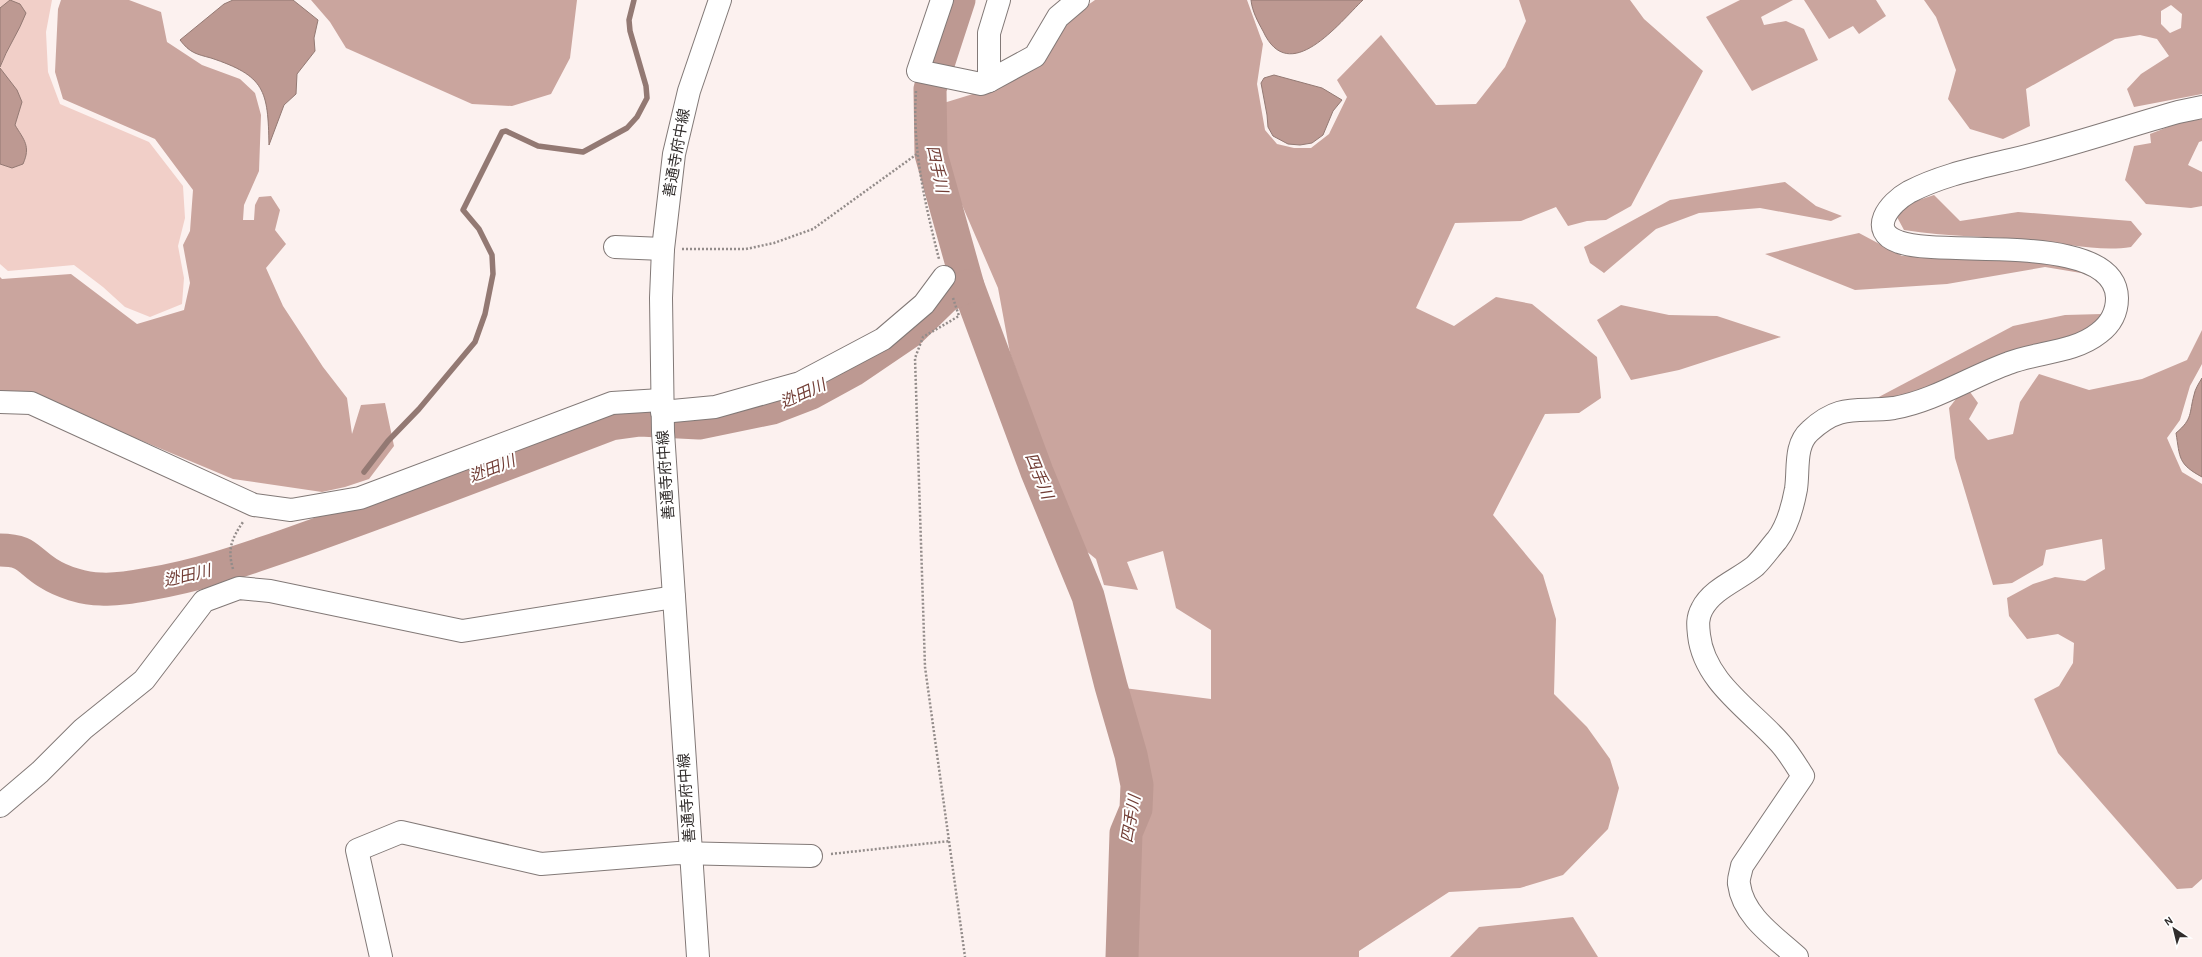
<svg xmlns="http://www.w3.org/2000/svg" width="2202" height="957" viewBox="0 0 2202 957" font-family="'Alegreya Sans','Noto Sans JP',sans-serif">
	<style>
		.green { fill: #f1cfc8 }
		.forest { fill: #caa59e; fill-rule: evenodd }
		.water { fill: #bd9992; stroke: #937973 }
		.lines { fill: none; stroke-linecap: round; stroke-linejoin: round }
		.stream { stroke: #937973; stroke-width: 5.5 }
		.river { stroke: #bd9992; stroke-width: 33 }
		.minor-casing { stroke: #827977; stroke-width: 24 }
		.major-casing { stroke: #827977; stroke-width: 24 }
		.path { stroke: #938c8a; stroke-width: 2.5; stroke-dasharray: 2 2; stroke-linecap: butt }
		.minor { stroke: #fff; stroke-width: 22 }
		.major { stroke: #fff; stroke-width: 22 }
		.labels { text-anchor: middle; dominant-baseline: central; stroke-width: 4; stroke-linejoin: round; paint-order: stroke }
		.street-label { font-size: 15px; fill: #312d2c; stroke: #fff }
		.water-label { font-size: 16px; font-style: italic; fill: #723e36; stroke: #fff }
	</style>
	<rect width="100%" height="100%" fill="#fcf1ef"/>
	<polygon class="green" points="0,0 52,0 46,32 48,72 60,104 149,142 183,186 185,218 178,246 184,278 182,304 150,317 125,307 103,287 74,265 8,271 0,264"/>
	<g class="forest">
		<polygon points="61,0 129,0 161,12 167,42 202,65 240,79 255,93 261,115 259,171 244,205 243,220 254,220 255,205 259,197 271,196 280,210 275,230 286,244 266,268 283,306 323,367 347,398 352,434 361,405 385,403 394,446 369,479 345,487 322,492 233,479 23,391 0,392 0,277 2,279 71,274 137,324 184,310 190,283 183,245 190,231 193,190 155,139 63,99 55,72 58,9"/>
		<polygon points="311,0 577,0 570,58 551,94 512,106 472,104 346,48 330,22"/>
		<polygon points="1095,0 1247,0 1263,44 1257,84 1265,130 1277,144 1294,148 1311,148 1329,134 1347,97 1337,80 1381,35 1436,105 1476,104 1505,67 1526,21 1519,0 1630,0 1644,19 1703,71 1631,206 1606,220 1587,221 1568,226 1556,207 1521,221 1455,223 1416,308 1454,326 1496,297 1532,304 1597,357 1601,398 1579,413 1545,414 1493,515 1543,575 1556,619 1554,694 1587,727 1610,759 1619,788 1608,829 1563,875 1520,888 1449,892 1359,951 1359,957 1129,957 1134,834 1145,809 1136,732 1116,687 1211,699 1211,630 1176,608 1163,551 1127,562 1138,590 1104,585 1096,559 1080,546 1010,353 998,288 940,154 937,105 973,94 1042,60 1065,21"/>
		<polygon points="1740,0 1793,0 1761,17 1764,25 1786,21 1804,29 1818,60 1752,91 1706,17"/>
		<polygon points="1804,0 1876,0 1886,16 1859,34 1853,26 1829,39"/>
		<path d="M1924 0H2202V94L2134 107 2127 89 2141 74 2169 56 2157 39 2140 35 2115 39 2026 89 2030 126 2003 139 1970 129 1948 99 1956 70 1936 17ZM2171 5 2182 14 2181 28 2170 33 2161 24V11Z"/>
		<polygon points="2202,119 2202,141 2199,142 2188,165 2202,172 2202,206 2191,208 2146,204 2125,180 2134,146 2151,143 2150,134 2178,123"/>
		<polygon points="1785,182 1816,206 1842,216 1831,221 1760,208 1699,213 1656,229 1604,273 1590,263 1584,247 1670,200"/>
		<path d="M1934 195 1960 221 2018 212 2131 221 2142 234 2131 247C2099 252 2064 243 2032 240 1989 236 1947 237 1904 230L1897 217 1907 204Z"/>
		<polygon points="1859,233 1902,256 1975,257 2067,264 2087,274 2045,267 1947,284 1855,290 1765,254"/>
		<polygon points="1621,305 1669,315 1717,316 1781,337 1679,370 1631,380 1597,320"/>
		<polygon points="2102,314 2103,320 2081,335 1909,396 1875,399 2013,326 2065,315"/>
		<polygon points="2202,330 2202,364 2190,386 2180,420 2167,438 2182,472 2202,484 2202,879 2192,888 2177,889 2058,753 2034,699 2059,686 2073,663 2074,643 2058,634 2027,639 2009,616 2007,598 2033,584 2055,577 2085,581 2105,569 2102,539 2046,550 2043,565 2012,583 1993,585 1955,458 1949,408 1959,395 1970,392 1978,403 1969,419 1988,440 2013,434 2020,402 2039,374 2089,390 2142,379 2187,360"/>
		<polygon points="1573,917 1598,957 1450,957 1479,927"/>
	</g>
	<g class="water">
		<path d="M10 0 20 4 26 13C19 32 7 48 0 67V8Z"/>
		<path d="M233 0H293L318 20 314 38 315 51 297 74 296 94 284 105 269 145C268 90 265 76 211 58 196 54 190 53 180 40L224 4Z"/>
		<path d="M1251 0H1363C1339 23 1289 88 1263 31 1258 22 1252 11 1251 0Z"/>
		<path d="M0 68 17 90 22 102 15 125C24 140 31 146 23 164L12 168 0 164Z"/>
		<polygon points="1274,75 1322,88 1342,100 1333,111 1323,135 1312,143 1300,145 1288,144 1273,136 1268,127 1267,115 1261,83 1264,78"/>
		<path d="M2202 378V477C2178 464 2180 458 2176 433 2193 419 2189 413 2194 395 2195 389 2199 383 2202 378Z"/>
	</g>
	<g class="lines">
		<g class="stream">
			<polyline points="364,472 388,441 419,409 475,342 485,314 493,274 492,255 479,229 463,210 502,132 506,131 538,146 583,152 627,128 637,117 647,98 646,86 630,31 629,20 634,0"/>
			<polyline points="363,507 367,516"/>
		</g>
		<g class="river">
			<polyline points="959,0 930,89 931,154 968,286 1037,472 1088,596 1111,686 1131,755 1137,785 1136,809 1126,833 1122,957"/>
			<path d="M0 550C28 550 27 560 48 573 62 582 84 589 101 589 117 590 133 587 149 584 197 576 241 561 287 545 396 507 503 465 611 424L640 420 699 423 772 408 811 393 853 370 909 332 946 296 968 286"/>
		</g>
		<g class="minor-casing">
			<g id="minor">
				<polyline points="942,0 918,71 981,84 989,81 989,33 999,0"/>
				<polyline points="989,81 1035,56 1058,17 1078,0"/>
				<polyline points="615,247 663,249"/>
				<polyline points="0,402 31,403 254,505 291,510 360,498 612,403 661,400"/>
				<polyline points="662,412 715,407 800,383 883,339 924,304 944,277"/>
				<polyline points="0,806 40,772 83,729 144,680 204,601 239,588 270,591 462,631 674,597"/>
				<polyline points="381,957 357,850 401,832 541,864 678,853 811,856"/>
				<path d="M1797 957C1775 937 1743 916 1739 884 1738 879 1741 872 1742 866L1803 776C1796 765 1789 753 1780 743 1751 710 1704 682 1699 635 1698 626 1697 618 1702 609 1712 589 1738 580 1755 566 1763 558 1770 548 1777 540 1787 527 1793 505 1796 489 1799 469 1794 445 1810 431 1841 402 1859 413 1894 408 1934 401 1970 377 2009 363 2037 352 2074 353 2099 333 2111 324 2117 313 2117 298 2116 230 1942 258 1899 242 1867 231 1889 203 1909 192 1940 176 1973 169 2006 161 2064 148 2121 128 2178 112L2202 107"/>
			</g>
		</g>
		<g class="major-casing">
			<polyline id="major" points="698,957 663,432 661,298 663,249 674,154 689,91 720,0"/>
		</g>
		<g class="path">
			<path d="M916 91C912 148 925 204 939 259"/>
			<polyline points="682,249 746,249 774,243 813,229 917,154"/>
			<polyline points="953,298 959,316 923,337 915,358 925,667 965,957"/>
			<path d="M233 569C227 549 232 538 243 522"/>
			<polyline points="831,854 950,841"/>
		</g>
		<use href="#minor" class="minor"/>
		<use href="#major" class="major"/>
	</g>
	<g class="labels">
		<g class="street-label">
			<text transform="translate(677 153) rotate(-80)">善通寺府中線</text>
			<text transform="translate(666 475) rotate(-94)">善通寺府中線</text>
			<text transform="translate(687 798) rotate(-94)">善通寺府中線</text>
		</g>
		<g class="water-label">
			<text transform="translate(937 169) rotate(78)">四手川</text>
			<text transform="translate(803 394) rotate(-24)">迯田川</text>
			<text transform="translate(492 469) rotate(-21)">迯田川</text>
			<text transform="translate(1039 476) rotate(68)">四手川</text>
			<text transform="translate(187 576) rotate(-13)">迯田川</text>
			<text transform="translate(1131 819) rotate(-80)">四手川</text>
		</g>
	</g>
	<g transform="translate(2174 929) rotate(325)" stroke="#ffffff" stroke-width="3" paint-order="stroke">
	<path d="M0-3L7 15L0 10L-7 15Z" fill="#312d2c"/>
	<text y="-6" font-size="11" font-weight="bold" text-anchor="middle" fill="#312d2c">N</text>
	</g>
</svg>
